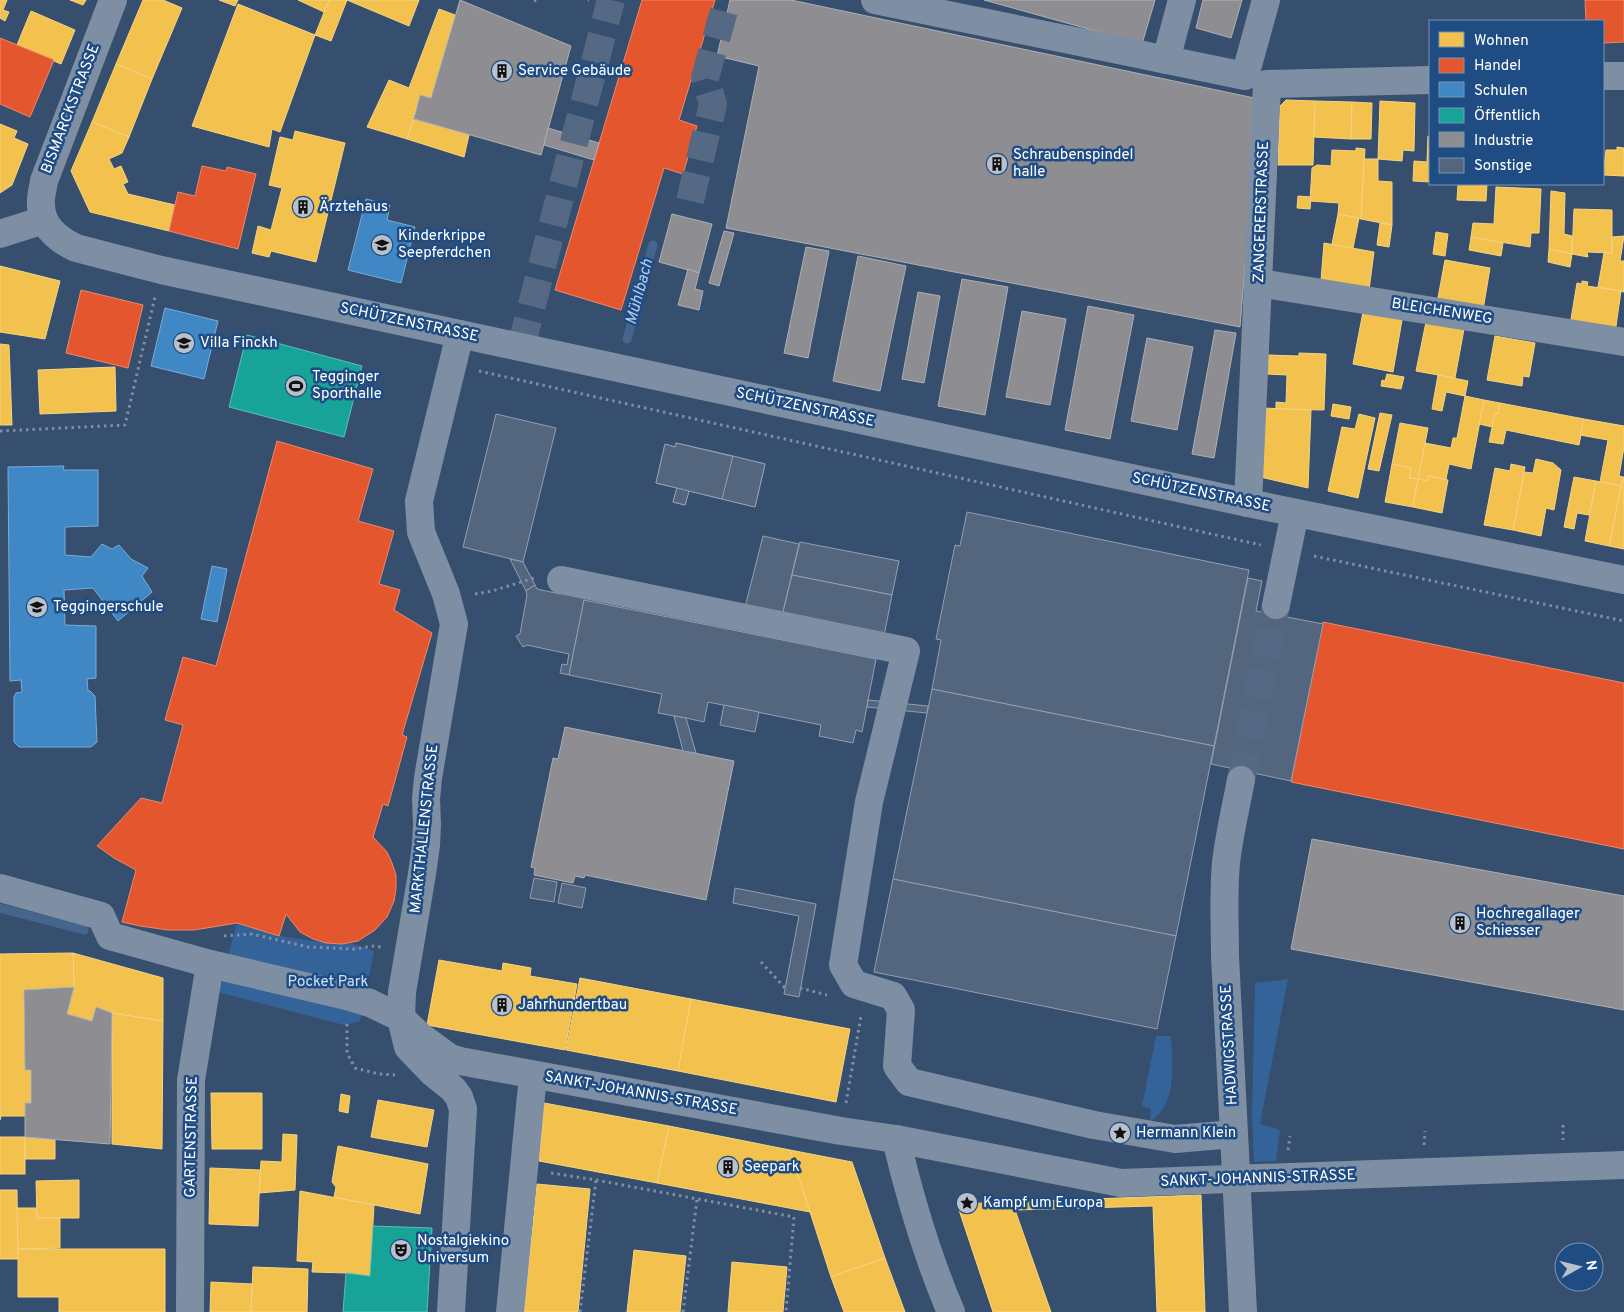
<svg xmlns="http://www.w3.org/2000/svg" width="1624" height="1312" viewBox="0 0 1624 1312" font-family="Overpass,sans-serif">
	<style>
		.green { fill: #34639a }
		.homes { fill: #f2c14e; stroke: #f6d483 }
		.shops { fill: #e4572e; stroke: #ec896d }
		.schools { fill: #3f88c5; stroke: #79acd6 }
		.public { fill: #17a398; stroke: #5dbfb7 }
		.industry { fill: #8d8d92; stroke: #afafb3 }
		.lines { fill: none; stroke-linecap: round; stroke-linejoin: round }
		.stream { stroke: #46658d; stroke-width: 9 }
		.building { fill: #53667e; stroke: #919fb2 }
		.minor-tunnel { stroke: #556984; stroke-width: 28; stroke-dasharray: 28 14; stroke-linecap: butt }
		.path { stroke: #7e8fa4; stroke-width: 3; stroke-dasharray: 2.5 4; stroke-linecap: butt }
		.minor { stroke: #7e8fa4; stroke-width: 28 }
		.labels { text-anchor: middle; dominant-baseline: central; stroke-width: 5; stroke-linejoin: round; paint-order: stroke }
		.poi-label { font-size: 15px; fill: #fff; stroke: #204c84; text-anchor: start }
		.street-label { font-size: 15px; fill: #fff; stroke: #204c84 }
		.park-label { font-size: 15px; fill: #cde0f7; stroke: #204c84 }
		.water-label { font-size: 16px; font-style: italic; fill: #b4d0f1; stroke: #204c84 }
	</style>
	<rect width="100%" height="100%" fill="#374f6e"/>
	<g class="green">
		<polygon points="237,923 279,936 333,944 350,943 374,951 360,1021 344,1025 218,992"/>
		<polygon points="1288,979 1260,1124 1280,1130 1276,1161 1254,1162 1252,1117 1255,983"/>
		<path d="M1156 1036H1171C1172 1063 1178 1106 1150 1121L1151 1109 1142 1106Z"/>
	</g>
	<g class="homes">
		<polygon points="0,0 7,0 3,10 9,12 5,21 0,18"/>
		<polygon points="70,0 86,0 83,5"/>
		<polygon points="143,0 163,0 182,8 152,79 116,64"/>
		<polygon points="219,0 238,0 235,6"/>
		<polygon points="298,0 329,0 324,12"/>
		<polygon points="329,0 347,0 331,41 315,35"/>
		<polygon points="347,0 419,0 409,26"/>
		<polygon points="238,4 315,35 280,132 272,129 269,147 192,126"/>
		<polygon points="439,9 455,15 431,98 420,95 407,139 367,127 389,80 409,88"/>
		<polygon points="31,11 75,30 61,64 17,45"/>
		<polygon points="116,64 152,79 129,137 92,122"/>
		<polygon points="1286,100 1315,101 1313,165 1278,165 1280,106"/>
		<polygon points="1315,101 1352,102 1351,139 1314,137"/>
		<polygon points="1380,101 1415,103 1414,151 1403,150 1402,161 1378,159"/>
		<polygon points="1352,102 1372,103 1371,139 1351,139"/>
		<polygon points="414,119 469,135 464,157 407,139"/>
		<polygon points="92,122 129,137 122,153 109,159 114,169 121,166 128,182 123,184 128,194 175,205 169,231 90,212 71,171"/>
		<polygon points="0,124 17,131 14,138 28,144 12,185 0,193"/>
		<polygon points="295,131 345,143 316,262 271,251 269,257 252,253 258,226 271,230 282,188 269,185 280,137 293,140"/>
		<polygon points="1428,136 1430,136 1430,182 1413,181 1414,161 1427,162"/>
		<polygon points="1617,147 1624,148 1624,176 1603,175 1606,150 1617,150"/>
		<polygon points="1356,148 1365,149 1361,219 1338,214 1339,203 1310,201 1312,168 1317,165 1331,166 1332,150 1356,151"/>
		<polygon points="1364,159 1378,159 1378,181 1392,182 1392,225 1361,219"/>
		<polygon points="1458,184 1487,184 1486,201 1457,200"/>
		<polygon points="1496,187 1541,189 1539,233 1531,233 1530,247 1471,237 1473,223 1494,224"/>
		<polygon points="1551,191 1565,193 1564,234 1572,236 1572,254 1549,249"/>
		<polygon points="1298,196 1311,197 1310,209 1297,208"/>
		<polygon points="1574,209 1612,210 1612,253 1587,252 1588,257 1572,254"/>
		<polygon points="1338,214 1359,218 1353,248 1332,244"/>
		<polygon points="1380,223 1392,225 1389,247 1377,245"/>
		<polygon points="1436,232 1448,234 1445,256 1433,254"/>
		<polygon points="1624,236 1620,261 1624,261 1624,292 1598,287 1604,253 1612,253 1612,237"/>
		<polygon points="1471,237 1503,243 1501,256 1469,250"/>
		<polygon points="1324,243 1374,252 1369,290 1321,281"/>
		<polygon points="1549,249 1572,254 1570,267 1548,262"/>
		<polygon points="1445,260 1490,268 1483,310 1437,303"/>
		<polygon points="0,266 60,281 45,339 0,332"/>
		<polygon points="1582,281 1588,282 1587,286 1621,291 1615,333 1570,325 1577,283 1582,284"/>
		<polygon points="1363,312 1402,320 1393,372 1353,364"/>
		<polygon points="1426,322 1464,329 1455,378 1416,371"/>
		<polygon points="1495,336 1535,343 1529,377 1523,376 1522,386 1487,380"/>
		<polygon points="0,344 9,345 12,425 0,425"/>
		<polygon points="1299,353 1326,354 1324,410 1276,409 1276,402 1286,403 1287,375 1267,374 1268,355 1299,356"/>
		<polygon points="115,367 116,411 40,414 38,370"/>
		<polygon points="1387,374 1404,377 1401,389 1381,386 1382,380 1385,381"/>
		<polygon points="1438,375 1468,381 1465,396 1446,392 1442,411 1432,409"/>
		<polygon points="1465,396 1484,400 1471,469 1449,464 1446,479 1428,476 1427,481 1418,479 1425,443 1451,448 1453,438 1457,438"/>
		<polygon points="1484,400 1500,403 1498,414 1495,413 1492,427 1479,424"/>
		<polygon points="1500,403 1584,419 1579,445 1506,430 1503,444 1489,442 1495,413 1498,414"/>
		<polygon points="1333,404 1351,407 1349,419 1331,416"/>
		<polygon points="1263,408 1311,410 1308,488 1260,477"/>
		<polygon points="1380,413 1392,415 1379,471 1368,469"/>
		<polygon points="1359,414 1375,418 1358,498 1328,491 1342,427 1355,429"/>
		<polygon points="1584,419 1624,426 1624,447 1619,476 1623,477 1621,486 1600,482 1608,440 1580,435"/>
		<polygon points="1400,423 1428,428 1418,479 1409,478 1411,468 1392,464"/>
		<polygon points="1536,459 1553,463 1561,470 1554,510 1546,508 1541,536 1513,530 1524,472 1533,473"/>
		<polygon points="1392,464 1411,468 1409,478 1418,479 1413,507 1385,502"/>
		<polygon points="1511,464 1525,467 1513,530 1484,525 1495,468 1510,471"/>
		<polygon points="1428,476 1448,480 1442,513 1413,507 1418,479 1427,481"/>
		<polygon points="1574,477 1596,481 1589,515 1577,513 1574,529 1564,527"/>
		<polygon points="1623,477 1624,477 1624,549 1609,546"/>
		<polygon points="1596,481 1621,486 1609,546 1585,541"/>
		<polygon points="73,953 163,978 163,1021 112,1013 96,1007 92,1021 67,1014 74,987"/>
		<polygon points="73,953 74,987 24,990 25,1070 31,1070 31,1103 25,1103 25,1116 1,1116 0,1120 0,954"/>
		<polygon points="439,960 502,971 503,963 531,968 530,976 577,984 565,1050 427,1025"/>
		<polygon points="580,978 691,999 678,1071 566,1050"/>
		<polygon points="691,999 850,1029 836,1102 678,1071"/>
		<polygon points="112,1013 163,1021 162,1149 112,1144"/>
		<polygon points="211,1093 262,1093 262,1149 212,1149"/>
		<polygon points="341,1094 350,1096 348,1113 339,1111"/>
		<polygon points="378,1100 434,1110 427,1147 371,1137"/>
		<polygon points="544,1103 669,1126 657,1183 539,1161"/>
		<polygon points="669,1126 790,1150 810,1212 657,1183"/>
		<polygon points="283,1134 297,1135 295,1190 259,1193 261,1161 282,1162"/>
		<rect x="0" y="1137" width="25" height="37"/>
		<polygon points="25,1137 55,1140 55,1159 25,1159"/>
		<polygon points="338,1146 428,1164 420,1214 334,1197 336,1187 332,1182"/>
		<polygon points="790,1150 852,1162 885,1258 831,1277"/>
		<polygon points="210,1168 260,1170 258,1226 209,1224"/>
		<polygon points="79,1180 79,1218 37,1218 36,1181"/>
		<polygon points="537,1184 590,1189 578,1312 524,1312"/>
		<polygon points="0,1190 17,1190 18,1259 0,1259"/>
		<polygon points="300,1191 374,1205 370,1276 346,1273 312,1272 313,1262 297,1261"/>
		<polygon points="1201,1195 1205,1312 1157,1312 1153,1206 1015,1210 1051,1312 993,1312 957,1204"/>
		<polygon points="17,1208 36,1208 37,1218 60,1218 60,1248 18,1249"/>
		<polygon points="18,1249 165,1249 165,1312 59,1312 59,1297 18,1297"/>
		<polygon points="634,1250 686,1256 680,1312 627,1312"/>
		<polygon points="885,1258 905,1312 844,1312 831,1277"/>
		<polygon points="732,1262 787,1267 783,1312 728,1312"/>
		<polygon points="253,1267 308,1269 307,1312 251,1312"/>
		<polygon points="211,1282 252,1284 251,1312 210,1312"/>
	</g>
	<g class="shops">
		<polygon points="642,0 715,0 679,120 697,126 683,174 664,168 621,310 555,290"/>
		<polygon points="1585,0 1624,0 1624,42 1603,43 1603,21 1586,21"/>
		<polygon points="0,38 54,60 30,117 0,104"/>
		<polygon points="202,166 226,171 227,167 256,174 238,249 169,231 178,192 195,196"/>
		<polygon points="81,290 143,305 128,368 66,353"/>
		<polygon points="277,441 373,469 358,521 394,531 379,584 400,590 394,610 432,633 402,735 407,737 388,806 383,804 373,837 387,852 392,863 396,875 396,889 394,901 387,917 375,930 358,941 342,944 326,943 313,939 300,932 286,914 279,936 237,923 194,930 168,930 140,926 122,922 136,870 114,858 97,846 141,798 162,803 183,725 165,720 183,657 216,666"/>
		<polygon points="1323,622 1624,683 1624,849 1291,782"/>
	</g>
	<g class="schools">
		<polygon points="366,199 390,205 387,220 415,227 401,283 348,270"/>
		<polygon points="165,308 218,321 204,379 151,366"/>
		<polygon points="64,466 63,470 98,470 98,526 65,527 65,555 91,557 102,544 112,549 119,545 131,559 148,568 142,576 152,592 118,621 93,588 64,590 65,625 96,626 96,678 87,679 88,691 90,691 95,696 97,742 91,747 19,747 14,742 14,697 16,693 22,692 21,680 10,681 8,467"/>
		<polygon points="212,566 227,569 217,622 201,619"/>
	</g>
	<g class="public">
		<polygon points="247,335 362,366 344,437 229,407"/>
		<polygon points="373,1226 432,1228 427,1312 343,1312 346,1273 370,1276"/>
	</g>
	<g class="industry">
		<polygon points="460,0 571,46 541,155 414,119 420,95 431,98"/>
		<polygon points="730,0 791,0 1259,99 1240,327 726,228 759,66 717,56"/>
		<polygon points="984,0 1155,0 1142,44"/>
		<polygon points="1203,0 1242,0 1231,38 1196,28"/>
		<polygon points="548,128 599,143 594,160 544,145"/>
		<polygon points="672,214 712,224 699,273 659,262"/>
		<polygon points="724,231 734,233 719,286 709,283"/>
		<polygon points="806,247 829,251 808,358 784,353"/>
		<polygon points="858,256 906,266 880,391 833,381"/>
		<polygon points="688,269 699,273 695,289 703,291 699,310 678,305"/>
		<polygon points="962,279 1008,287 985,415 938,406"/>
		<polygon points="918,292 940,296 924,383 902,379"/>
		<polygon points="1088,306 1134,315 1110,439 1065,430"/>
		<polygon points="1022,311 1066,319 1050,405 1006,397"/>
		<polygon points="1215,330 1236,333 1214,458 1192,454"/>
		<polygon points="1147,338 1193,347 1177,430 1131,421"/>
		<polygon points="565,727 734,761 706,900 585,875 584,878 575,876 573,883 534,875 535,868 531,867 553,758 558,759"/>
		<polygon points="1312,839 1624,896 1624,1010 1291,949"/>
		<polygon points="74,987 67,1014 92,1021 96,1007 112,1013 110,1144 25,1137 25,1103 31,1103 31,1070 25,1070 24,990"/>
	</g>
	<g class="lines">
		<g class="stream">
			<polyline points="627,339 653,245"/>
			<polyline points="0,908 84,930"/>
		</g>
	</g>
	<g class="building">
		<polygon points="496,414 556,428 523,562 463,547"/>
		<polygon points="676,443 733,456 722,499 656,483 665,444 675,447"/>
		<polygon points="676,443 765,464 755,507 689,491 685,505 673,502 677,488 656,483 665,444 675,447"/>
		<polygon points="733,456 765,464 755,507 722,499"/>
		<polygon points="677,488 689,491 685,505 673,502"/>
		<polygon points="967,512 1249,570 1214,746 932,689 941,640 936,639 955,545 960,546"/>
		<polygon points="763,536 799,544 782,616 744,611"/>
		<polygon points="800,542 899,561 892,595 792,575"/>
		<polygon points="510,559 523,562 535,585 526,591"/>
		<polygon points="792,575 892,595 884,636 782,616"/>
		<polygon points="1248,578 1262,581 1256,611 1323,624 1291,781 1211,764"/>
		<polygon points="535,585 537,589 560,594 561,590 585,596 569,675 560,673 562,664 567,665 569,654 527,645 523,647 516,636 520,634 527,595 526,591"/>
		<polygon points="584,600 876,659 862,732 856,730 853,743 819,736 821,725 708,702 704,722 686,718 658,713 662,694 569,675"/>
		<polygon points="932,689 1214,746 1176,936 893,879"/>
		<polygon points="868,700 928,706 927,713 867,707"/>
		<polygon points="724,705 759,712 755,732 720,725"/>
		<polygon points="674,716 686,718 696,753 683,751"/>
		<polygon points="534,878 557,882 554,902 530,898"/>
		<polygon points="893,879 1176,936 1157,1029 874,972"/>
		<polygon points="562,883 586,888 582,908 558,903"/>
		<polygon points="735,888 816,904 799,997 784,994 799,916 733,903"/>
	</g>
	<g class="lines">
		<g class="minor-tunnel">
			<polyline points="690,201 713,104 705,78 727,0"/>
			<polyline points="521,347 611,0"/>
			<polyline points="1241,780 1276,605"/>
		</g>
		<g class="path">
			<polyline points="534,0 537,1 540,0"/>
			<polyline points="588,0 589,0"/>
			<polyline points="479,371 1261,545"/>
			<polyline points="0,431 125,425 155,297"/>
			<polyline points="1314,556 1624,621"/>
			<polyline points="475,594 492,591 534,578"/>
			<polyline points="224,936 252,934 308,947 354,949 374,946 381,947"/>
			<polyline points="761,962 785,988"/>
			<polyline points="800,988 827,995"/>
			<polyline points="347,1024 347,1053 355,1068 379,1074 395,1075"/>
			<polyline points="846,1103 861,1016"/>
			<polyline points="1563,1125 1563,1140"/>
			<polyline points="1424,1145 1425,1131"/>
			<polyline points="1288,1150 1290,1136"/>
			<polyline points="551,1173 596,1180 794,1217 786,1312"/>
			<polyline points="580,1312 596,1180"/>
			<polyline points="683,1312 697,1199"/>
		</g>
		<g class="minor">
			<path d="M113 0 44 181C43 189 40 197 41 205 41 226 59 240 76 248L161 270 1248 503 1624 580"/>
			<polyline points="875,0 1245,76 1266,0"/>
			<polyline points="1166,60 1182,0"/>
			<polyline points="1603,76 1624,76"/>
			<polyline points="0,234 44,220"/>
			<polyline points="1259,283 1624,342"/>
			<polyline points="1248,503 1267,84 1430,80"/>
			<polyline points="561,580 906,651 869,802 843,965 854,984 893,996 901,1010 897,1066 909,1082 1094,1125 1175,1139 1234,1134"/>
			<polyline points="1276,605 1295,513"/>
			<path d="M1241 780C1236 807 1229 835 1226 863 1223 894 1225 925 1225 956L1243 1312"/>
			<polyline points="0,888 101,916 110,936 210,964 347,996 370,1003 401,1018 420,1036 450,1058 460,1061 841,1131 896,1139 1121,1183 1624,1165"/>
			<path d="M896 1139C910 1198 927 1256 951 1312"/>
			<polyline points="190,1312 191,1080 210,964"/>
			<polyline points="451,1312 463,1109 459,1097 453,1089 432,1072 408,1047 401,1018 402,992 422,874 426,845 427,824 426,799 428,778 454,624 446,594 421,532 419,501 460,334"/>
			<polyline points="510,1312 533,1075"/>
		</g>
	</g>
	<defs>
		<g id="building-disc" transform="scale(1.125)"><circle r="9.5" fill="#b9c1cc" stroke="#204c84"/><path d="M-4-6H4V6H1V3H-1V6H-4ZM-2.5-4.3h1.7v1.8h-1.7ZM.8-4.3h1.7v1.8H.8ZM-2.5-1h1.7V.8h-1.7ZM.8-1h1.7V.8H.8Z" fill="#111"/></g>
		<g id="school-disc" transform="scale(1.125)"><circle r="9.5" fill="#b9c1cc" stroke="#204c84"/><path d="M0-5L7-2L0 1L-7-2ZM-4 1L0 2.5L4 1V4Q0 6-4 4Z" fill="#111"/></g>
		<g id="stadium-disc" transform="scale(1.125)"><circle r="9.5" fill="#b9c1cc" stroke="#204c84"/><path d="M0-5a6.5 5 0 1 0 0 10a6.5 5 0 1 0 0-10ZM-3.5-1.8h7v3.6h-7Z" fill="#111"/></g>
		<g id="sight-disc" transform="scale(1.125)"><circle r="9.5" fill="#b9c1cc" stroke="#204c84"/><path d="M0-6L1.8-2.2L6-1.7L2.9 1.2L3.7 5.4L0 3.3L-3.7 5.4L-2.9 1.2L-6-1.7L-1.8-2.2Z" fill="#111"/></g>
		<g id="theatre-disc" transform="scale(1.125)"><circle r="9.5" fill="#b9c1cc" stroke="#204c84"/><path d="M-5-5.5Q0-4 5-5.5V0Q5 5 0 6Q-5 5-5 0ZM-3.3-2.5H-1v1.5H-3.3ZM1-2.5H3.3v1.5H1ZM-2.8 1Q0 5.5 2.8 1Z" fill="#111"/></g>
	</defs>
	<g fill-rule="evenodd">
		<use href="#building-disc" x="502" y="71"/>
		<use href="#building-disc" x="997" y="164"/>
		<use href="#building-disc" x="303" y="207"/>
		<use href="#school-disc" x="382" y="245"/>
		<use href="#school-disc" x="184" y="343"/>
		<use href="#stadium-disc" x="296" y="386"/>
		<use href="#school-disc" x="37" y="607"/>
		<use href="#building-disc" x="1460" y="923"/>
		<use href="#building-disc" x="502" y="1005"/>
		<use href="#sight-disc" x="1120" y="1133"/>
		<use href="#building-disc" x="728" y="1167"/>
		<use href="#sight-disc" x="967" y="1203"/>
		<use href="#theatre-disc" x="401" y="1250"/>
	</g>
	<g class="labels">
		<g class="poi-label">
			<text x="518" y="71">Service Gebäude</text>
			<text x="1013" y="155">Schraubenspindel<tspan x="1013" dy="17">halle</tspan></text>
			<text x="319" y="207">Ärztehaus</text>
			<text x="398" y="236">Kinderkrippe<tspan x="398" dy="17">Seepferdchen</tspan></text>
			<text x="200" y="343">Villa Finckh</text>
			<text x="312" y="377">Tegginger<tspan x="312" dy="17">Sporthalle</tspan></text>
			<text x="53" y="607">Teggingerschule</text>
			<text x="1476" y="914">Hochregallager<tspan x="1476" dy="17">Schiesser</tspan></text>
			<text x="518" y="1005">Jahrhundertbau</text>
			<text x="1136" y="1133">Hermann Klein</text>
			<text x="744" y="1167">Seepark</text>
			<text x="983" y="1203">Kampf um Europa</text>
			<text x="417" y="1241">Nostalgiekino<tspan x="417" dy="17">Universum</tspan></text>
		</g>
		<g class="street-label">
			<text transform="translate(71 109) rotate(-69)">BISMARCKSTRASSE</text>
			<text transform="translate(1262 212) rotate(-88)">ZANGERERSTRASSE</text>
			<text transform="translate(1442 312) rotate(9)">BLEICHENWEG</text>
			<text transform="translate(409 323) rotate(12)">SCHÜTZENSTRASSE</text>
			<text transform="translate(805 408) rotate(12)">SCHÜTZENSTRASSE</text>
			<text transform="translate(1201 493) rotate(12)">SCHÜTZENSTRASSE</text>
			<text transform="translate(425 829) rotate(-84)">MARKTHALLENSTRASSE</text>
			<text transform="translate(1230 1045) rotate(-93)">HADWIGSTRASSE</text>
			<text transform="translate(641 1094) rotate(10)">SANKT-JOHANNIS-STRASSE</text>
			<text transform="translate(192 1137) rotate(-89)">GARTENSTRASSE</text>
			<text transform="translate(1258 1179) rotate(-2)">SANKT-JOHANNIS-STRASSE</text>
		</g>
		<g class="park-label">
			<text x="328" y="982">Pocket Park</text>
		</g>
		<g class="water-label">
			<text transform="translate(640 292) rotate(-75)">Mühlbach</text>
		</g>
	</g>
	<rect x="1429" y="20" width="175" height="165" fill="#204c84" stroke="#7994b5"/>
	<rect x="1439" y="32" width="25" height="15" fill="#f2c14e" stroke="#7994b5"/>
	<text x="1474" y="45" font-size="15" fill="#ffffff">Wohnen</text>
	<rect x="1439" y="58" width="25" height="15" fill="#e4572e" stroke="#7994b5"/>
	<text x="1474" y="70" font-size="15" fill="#ffffff">Handel</text>
	<rect x="1439" y="82" width="25" height="15" fill="#3f88c5" stroke="#7994b5"/>
	<text x="1474" y="95" font-size="15" fill="#ffffff">Schulen</text>
	<rect x="1439" y="108" width="25" height="15" fill="#17a398" stroke="#7994b5"/>
	<text x="1474" y="120" font-size="15" fill="#ffffff">Öffentlich</text>
	<rect x="1439" y="132" width="25" height="15" fill="#8d8d92" stroke="#7994b5"/>
	<text x="1474" y="145" font-size="15" fill="#ffffff">Industrie</text>
	<rect x="1439" y="158" width="25" height="15" fill="#53667e" stroke="#7994b5"/>
	<text x="1474" y="170" font-size="15" fill="#ffffff">Sonstige</text>
	<g transform="translate(1579 1267) rotate(82)"><circle r="24" fill="#204c84" stroke="#7994b5"/>
	<path d="M0-4L9 19L0 12L-9 19Z" fill="#b9c1cc"/>
	<text y="-8" font-size="14" font-weight="bold" text-anchor="middle" fill="#ffffff">N</text>
	</g>
</svg>
